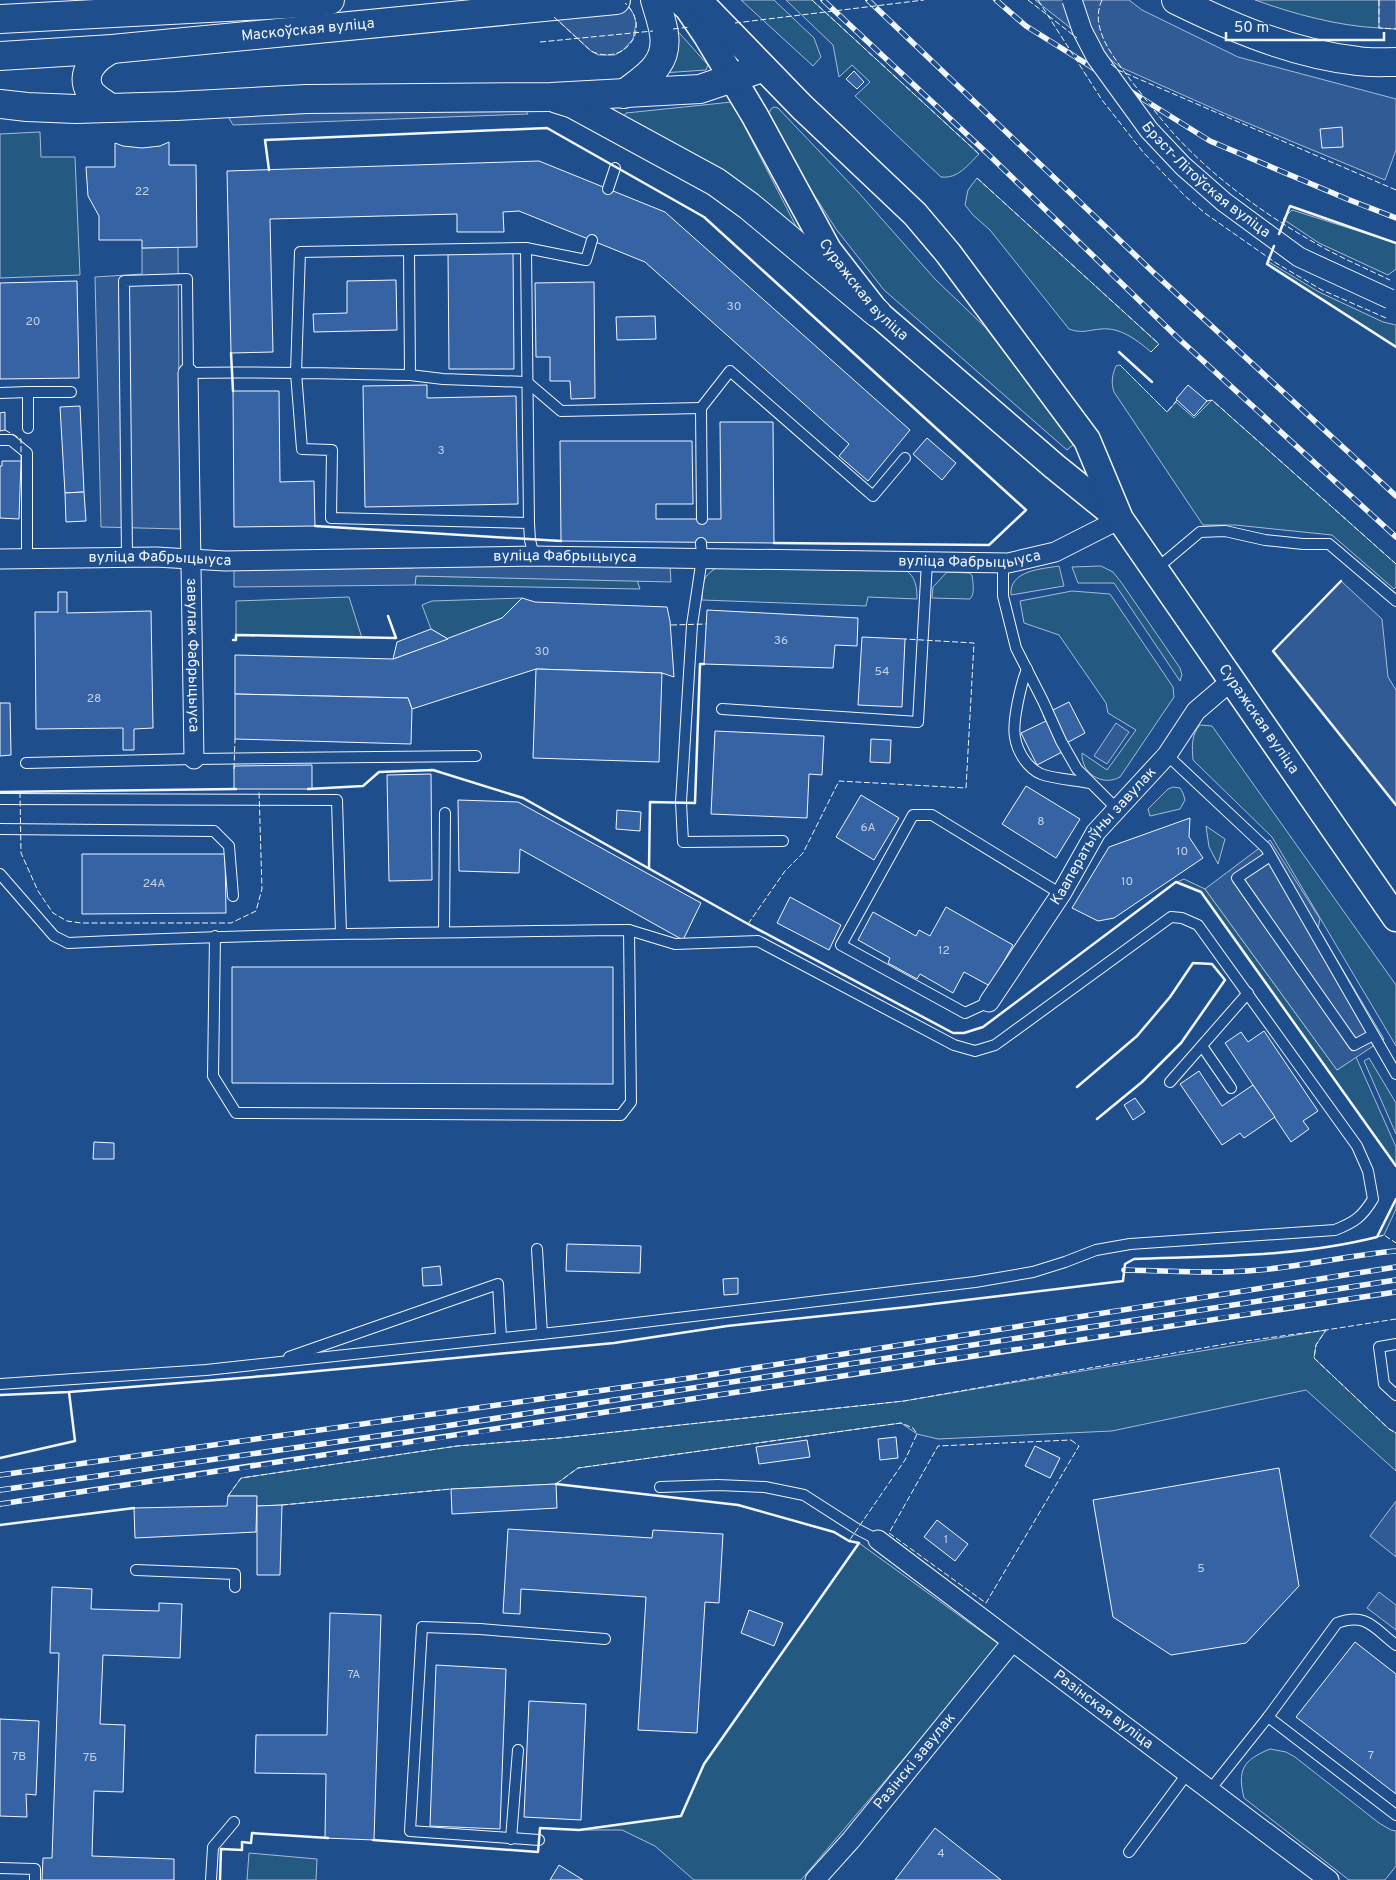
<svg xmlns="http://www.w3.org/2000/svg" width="1396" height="1880" viewBox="0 0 1396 1880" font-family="Overpass,sans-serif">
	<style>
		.green { fill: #245a82; stroke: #a8bbd7 }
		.parking { fill: #305b95; stroke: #a8bbd7 }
		.building { fill: #3563a3; stroke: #f2f6ff }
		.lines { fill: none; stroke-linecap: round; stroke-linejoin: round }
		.service-casing { stroke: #f2f6ff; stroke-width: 12 }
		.minor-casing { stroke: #f2f6ff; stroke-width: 21 }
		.secondary-casing { stroke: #f2f6ff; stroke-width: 29 }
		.primary-casing { stroke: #f2f6ff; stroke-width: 30 }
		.service { stroke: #1f4e8c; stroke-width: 10 }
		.minor { stroke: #1f4e8c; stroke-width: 19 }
		.secondary { stroke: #1f4e8c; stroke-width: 26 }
		.primary { stroke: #1f4e8c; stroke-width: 28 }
		.rail-casing { stroke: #f2f6ff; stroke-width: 5.5 }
		.rail { stroke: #1f4e8c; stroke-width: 4; stroke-dasharray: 11; stroke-linecap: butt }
		.minor-bridge-casing { stroke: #f2f6ff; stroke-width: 21; stroke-linecap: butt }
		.minor-bridge { stroke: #1f4e8c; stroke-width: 19 }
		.fence { stroke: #f2f6ff; stroke-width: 1; stroke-dasharray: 6 2.5; stroke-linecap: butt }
		.wall { stroke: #f2f6ff; stroke-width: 2.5 }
		.labels { text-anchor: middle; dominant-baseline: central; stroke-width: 4; stroke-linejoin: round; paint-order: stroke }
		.number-label { font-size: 12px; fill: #c3d1e8 }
		.street-label { font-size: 15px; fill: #f2f6ff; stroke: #1f4e8c }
	</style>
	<rect width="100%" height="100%" fill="#1f4e8c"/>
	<g class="green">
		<polygon points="741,0 774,0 814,38 821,57 813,66"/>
		<path d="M786 0H812L979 154C968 165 958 179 941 177L855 96 870 82 852 65 839 77 833 45Z"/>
		<path d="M1255 0H1379V28C1338 26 1294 14 1255 0Z"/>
		<polygon points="673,26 708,65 706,70 662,73"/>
		<polygon points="732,102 798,230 624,116 626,113"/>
		<polygon points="774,107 778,108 858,192 935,279 985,327 1074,444 1067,450 884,290 836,229 811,190 769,113 771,109"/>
		<polygon points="40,132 41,157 75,157 80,275 0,278 0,134"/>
		<path d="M977 178 1159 344 1151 352C1137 340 1120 327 1101 329 1088 330 1082 334 1069 329L990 230 973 215 965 205 968 190Z"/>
		<polygon points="1292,210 1396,243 1396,269 1388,275 1319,243 1283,219"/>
		<polygon points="1269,262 1319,292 1383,322 1396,325 1396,346 1268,264"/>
		<path d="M1120 365 1167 412 1176 402 1194 418 1212 400 1396 564V587L1394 589 1332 535 1235 525H1203L1114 392C1111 383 1112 375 1116 366Z"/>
		<path d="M1059 566 1064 586 1011 595C1009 570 1042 569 1059 566Z"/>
		<polygon points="1101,566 1113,572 1121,582 1180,668 1182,675 1180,681 1114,583 1078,583 1072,567"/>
		<path d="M716 568 905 570C916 576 917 588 917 599L868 597 866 606 702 600C703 583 701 578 716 568Z"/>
		<path d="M947 572 969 573 972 575C973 583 975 594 970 599L932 598 933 587Z"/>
		<polygon points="416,576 637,580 640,589 415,585"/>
		<path d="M1072 591 1110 594 1173 687 1174 697 1120 777C1102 787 1081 773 1082 753L1107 770 1136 730 1108 713 1106 703 1059 635 1024 623 1020 601Z"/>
		<polygon points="349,597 362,638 236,635 236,601"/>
		<polygon points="522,598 502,618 448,639 431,629 422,605 432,601"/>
		<path d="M1200 725 1212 726 1396 985V1046L1272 837 1193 760C1192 747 1191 735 1200 725Z"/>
		<polygon points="1173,787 1180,788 1183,793 1185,800 1180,809 1150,816 1148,809 1168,789"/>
		<polygon points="1206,826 1225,839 1218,864 1209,847"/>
		<polygon points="1184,879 1205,889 1337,1070 1356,1057 1396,1147 1396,1166 1201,892 1177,882"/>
		<polygon points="1369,1058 1396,1103 1396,1134 1364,1061"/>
		<polygon points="1396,1199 1396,1209 1384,1235 1377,1237"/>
		<polygon points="1326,1330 1316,1345 1314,1358 1389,1429 1396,1433 1396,1471 1306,1390 1112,1431 938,1439 917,1434 901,1423 578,1468 556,1484 451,1489 282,1505 257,1506 256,1496 228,1496 241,1478 457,1446 559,1438 904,1401"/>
		<polygon points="859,1543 1000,1645 801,1880 694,1880 655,1846 622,1830 579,1830 681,1816 704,1764"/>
		<path d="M1270 1749 1286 1752 1295 1757 1379 1823 1391 1830 1396 1831V1866L1385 1880H1349L1244 1798C1237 1770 1243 1760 1270 1749Z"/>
		<polygon points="249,1853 317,1859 316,1880 247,1880"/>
	</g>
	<g class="parking">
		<polygon points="536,0 621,0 630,8 634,15 636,23 633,39 622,51 615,55 598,55 591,51"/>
		<polygon points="1035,0 1129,0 1142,10 1238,57 1396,99 1396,150 1385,180 1228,115 1120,67"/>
		<polygon points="1379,0 1396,0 1396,29 1379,28"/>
		<polygon points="519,102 528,114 233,125 226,113"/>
		<polygon points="178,247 180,529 101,527 95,277 142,274 142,248"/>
		<polygon points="414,563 670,566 671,582 416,576 415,585 234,587 234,569 413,568"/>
		<polygon points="1341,581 1382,619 1388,677 1396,690 1396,805 1273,651"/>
		<polygon points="1116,723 1129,732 1107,764 1094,756"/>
		<polygon points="1270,840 1320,919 1318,928 1384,1039 1337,1070 1205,889"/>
		<polygon points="1396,1501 1396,1557 1370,1536"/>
		<polygon points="1379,1592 1396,1605 1396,1630 1367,1608"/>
	</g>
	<g class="building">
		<polygon points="854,71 864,82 857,89 846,79"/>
		<polygon points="1342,127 1343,147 1322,148 1320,129"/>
		<polygon points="169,142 169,165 196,165 197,247 142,248 142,240 99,240 99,216 88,196 86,167 115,167 115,143 123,146 142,148 160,146"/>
		<polygon points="539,161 665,212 910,430 868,481 839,456 849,444 645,262 519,211 503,212 504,232 457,232 457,214 270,219 273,352 231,353 227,171"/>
		<polygon points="513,251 514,369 449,369 448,252"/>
		<polygon points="396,280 397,330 314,332 313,314 347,313 347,281"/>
		<polygon points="77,281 79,378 0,379 0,283"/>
		<polygon points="594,282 595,398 571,399 570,381 550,381 550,357 536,357 535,283"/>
		<polygon points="655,316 656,339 617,340 616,317"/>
		<polygon points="427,385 427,398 516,396 518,504 365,507 363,386"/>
		<polygon points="1188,385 1207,401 1194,416 1176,399"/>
		<polygon points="233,391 279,391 280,482 314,481 315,526 234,527"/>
		<polygon points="80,406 84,492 65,493 60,407"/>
		<polygon points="5,412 5,430 0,431 0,413"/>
		<polygon points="720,422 773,422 774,543 561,541 560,441 692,441 693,504 656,504 656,519 721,519"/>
		<polygon points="927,438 956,463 942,480 913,454"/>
		<polygon points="2,461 21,461 19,519 0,518 0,466 2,466"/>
		<polygon points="84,492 86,521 66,522 65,493"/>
		<polygon points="58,592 67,592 67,613 151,611 153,728 134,729 134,750 123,750 123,728 36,729 35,612 58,612"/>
		<polygon points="522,598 535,602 667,607 670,621 674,677 662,673 536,669 412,709 408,698 235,694 235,655 393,659 502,618"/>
		<polygon points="707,610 858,618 857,646 835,645 833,668 704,664"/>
		<polygon points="431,629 448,639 393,659 397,642"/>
		<polygon points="862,637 905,639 902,707 858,705"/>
		<polygon points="536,669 662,673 659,762 533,758"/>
		<polygon points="235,694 408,698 412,709 411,744 235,739"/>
		<polygon points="1069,702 1085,733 1063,745 1064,751 1037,765 1021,733 1046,721 1043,715"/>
		<polygon points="0,703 10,703 11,755 0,756"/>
		<polygon points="715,731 824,736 822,775 809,774 807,818 711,814"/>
		<polygon points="871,739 891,740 890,763 870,762"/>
		<polygon points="312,765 312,789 234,789 234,766"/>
		<polygon points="431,774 432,880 389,881 387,775"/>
		<polygon points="1026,786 1080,819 1056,858 1002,824"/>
		<polygon points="861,795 899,818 874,860 836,837"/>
		<polygon points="458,800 518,802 701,903 683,940 520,849 519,873 459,871"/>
		<polygon points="617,810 641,812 640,831 616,829"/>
		<polygon points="1190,818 1189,837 1203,858 1114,918 1098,921 1072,908 1109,847"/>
		<polygon points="82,854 225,854 226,913 82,914"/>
		<polygon points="790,897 841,925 829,950 777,923"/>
		<polygon points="946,907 1013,945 990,986 964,972 953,993 920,974 917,979 888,963 890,958 858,940 873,912 916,936 919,930 930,936"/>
		<polygon points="232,967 613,967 613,1084 232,1083"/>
		<polygon points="1264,1031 1318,1111 1303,1121 1309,1129 1291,1142 1225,1043 1241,1032 1248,1042"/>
		<polygon points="1199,1071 1222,1106 1253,1085 1275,1117 1244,1138 1240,1133 1222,1145 1180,1084"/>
		<polygon points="1135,1098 1145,1112 1133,1120 1124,1105"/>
		<polygon points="94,1142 114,1143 114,1159 93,1159"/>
		<polygon points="567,1244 641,1246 640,1273 566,1271"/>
		<polygon points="440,1266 442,1285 423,1286 422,1268"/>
		<polygon points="738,1278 738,1294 724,1295 723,1279"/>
		<polygon points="896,1437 898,1458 880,1460 878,1439"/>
		<polygon points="807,1440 810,1457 759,1464 756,1447"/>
		<polygon points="1035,1446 1060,1458 1050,1478 1025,1466"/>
		<polygon points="1279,1468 1299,1586 1246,1643 1171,1655 1113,1617 1093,1500"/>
		<polygon points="556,1484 557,1508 452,1514 451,1489"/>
		<polygon points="228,1496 257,1496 256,1532 135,1538 134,1508 227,1506"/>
		<polygon points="282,1505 280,1575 257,1575 257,1506"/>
		<polygon points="937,1520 968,1544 955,1561 924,1537"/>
		<polygon points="508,1529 652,1538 653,1530 723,1534 719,1603 705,1602 697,1733 638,1730 646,1597 521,1589 520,1614 503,1613"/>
		<polygon points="52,1587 92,1589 91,1609 159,1611 159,1603 182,1604 180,1658 103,1655 100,1724 125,1725 123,1792 94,1791 92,1856 174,1859 174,1880 42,1880 43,1858 52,1858 59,1653 50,1653"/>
		<polygon points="749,1610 783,1623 774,1646 741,1633"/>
		<polygon points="330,1613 381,1615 374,1840 325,1838 326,1774 255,1773 256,1735 327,1735"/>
		<polygon points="1355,1642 1396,1674 1396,1794 1296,1717"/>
		<polygon points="436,1665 506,1669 500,1829 430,1826"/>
		<polygon points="529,1701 586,1704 581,1820 524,1817"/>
		<polygon points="0,1719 39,1721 36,1795 26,1794 27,1817 0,1816"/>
		<polygon points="935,1828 1001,1880 895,1880"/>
		<polygon points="559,1865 583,1880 550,1880"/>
	</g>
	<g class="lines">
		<g class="service-casing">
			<g id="service">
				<polyline points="608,189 615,168"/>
				<polyline points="526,248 586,260 592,240"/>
				<polyline points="409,250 526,248 529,523 530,540 534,556"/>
				<polyline points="410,375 443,379 527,382 561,411 701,408"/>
				<polyline points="28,392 71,392"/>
				<polyline points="0,393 28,392 28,428"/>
				<polyline points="0,440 11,440 27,453 27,559"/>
				<polyline points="702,519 701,408 730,371 873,496 905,458"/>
				<polyline points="701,543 702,558 692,625 681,802 683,842 783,841"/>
				<path d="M127 557 124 281 187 279 188 373C262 371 336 374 410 375L409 250 300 252 296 373 302 449 332 450 331 518 529 523"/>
				<polyline points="1003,563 1003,596 1016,648 1043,701 1061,741 1077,769 1117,809"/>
				<polyline points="1156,569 1200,532 1225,531 1265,540 1303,544 1329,544 1396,601"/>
				<path d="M1027 669C1021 684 1012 722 1015 737 1017 751 1027 768 1041 774 1054 779 1076 780 1090 783"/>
				<polyline points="722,709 918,722 927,562"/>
				<polyline points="1167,755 1266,848 1396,1074"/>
				<polyline points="26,763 194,759 476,756"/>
				<polyline points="0,799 337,800 341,933"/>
				<polyline points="0,829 214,831 229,846 233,896"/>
				<polyline points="1270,856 1237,878 1354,1045 1373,1035"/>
				<path d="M0 874 54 936 68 943C255 934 442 932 629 930L675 944 758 941 954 1045 975 1051 995 1045 1171 917 1182 918 1198 925 1357 1146 1368 1171 1373 1199C1362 1217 1355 1222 1335 1230L1130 1244 1096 1250 1065 1262 1033 1272 975 1282 578 1330 206 1370 0 1384"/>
				<polyline points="444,932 445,813"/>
				<polyline points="215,936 213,1076 236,1113 621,1115 631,1102 629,930"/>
				<polyline points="989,1002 965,1013 841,945 913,815 932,815 1061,894"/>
				<polyline points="1202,1046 1231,1088"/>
				<polyline points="1170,1082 1248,993"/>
				<polyline points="537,1249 542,1334"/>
				<polyline points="1396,1344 1379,1347 1384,1384 1396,1395"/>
				<polyline points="289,1357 498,1284 501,1338"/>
				<polyline points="660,1487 718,1485 765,1487 804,1495 857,1529 878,1540"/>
				<polyline points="136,1570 235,1574 235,1587"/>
				<polyline points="1268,1717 1396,1815"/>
				<path d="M1209 1791 1268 1717 1337 1623C1366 1612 1374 1628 1396 1645"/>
				<polyline points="511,1839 518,1750"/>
				<polyline points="539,1840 410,1831 422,1627 480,1629 605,1639"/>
				<polyline points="1129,1852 1187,1774"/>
				<polyline points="0,1868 35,1869 35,1880"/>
				<polyline points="211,1880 213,1847 234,1822"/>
			</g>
		</g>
		<g class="minor-casing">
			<g id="minor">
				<path id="s1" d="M188 373 194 759"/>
				<path id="s2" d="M0 559 156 557 225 561 534 556 1008 563 1055 552 1120 519"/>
				<path id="s3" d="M989 1002 1061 894 1096 832 1167 755 1196 711 1231 681"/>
				<path id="s4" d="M878 1540 1329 1880"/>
				<path id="s5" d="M815 1880 851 1840 1012 1642"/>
			</g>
		</g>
		<g class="secondary-casing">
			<g id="secondary">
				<path id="s6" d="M679 0 688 8 707 36 755 116 828 250 877 313 1054 466 1117 517"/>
				<path id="s7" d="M698 0 802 107 915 214 948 253 1087 440 1120 519 1396 918"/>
			</g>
		</g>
		<g class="primary-casing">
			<g id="primary">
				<path d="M1176 0C1233 28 1294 54 1358 61 1370 63 1383 62 1396 62"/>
				<polyline points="0,19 304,3 330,0"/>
				<path id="s8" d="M0 56 112 49 616 0"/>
				<path d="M624 94C635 85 650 76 657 65 672 45 661 21 655 0"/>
				<polyline points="557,99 573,104 716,182 749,206 877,313"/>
				<polyline points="0,104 27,107 76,109 176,106 306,99 551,97 700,89 762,68"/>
				<path d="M110 108C104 103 96 99 91 93 78 73 96 57 112 49"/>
			</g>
		</g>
		<use href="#service" class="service"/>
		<use href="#minor" class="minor"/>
		<use href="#secondary" class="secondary"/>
		<use href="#primary" class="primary"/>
		<g class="rail-casing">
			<g id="rail">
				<polyline points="823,0 989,155 1178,338 1396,537"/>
				<polyline points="868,0 1154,273 1396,496"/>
				<polyline points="996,0 1026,26 1210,141 1347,199 1396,218"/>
				<path d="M1124 1270C1169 1271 1214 1274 1259 1270 1305 1266 1350 1255 1396 1251"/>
				<polyline points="0,1475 690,1378 1396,1267"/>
				<polyline points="0,1490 426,1429 1396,1280"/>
				<path d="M0 1504C466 1436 930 1360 1396 1292"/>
			</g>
		</g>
		<use href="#rail" class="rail"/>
		<g class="minor-bridge-casing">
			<g id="minor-bridge">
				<path id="s9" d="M1072 0 1082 30 1096 57 1149 130 1183 166 1224 202 1299 257 1390 299"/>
			</g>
		</g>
		<use href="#minor-bridge" class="minor-bridge"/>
		<g class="fence">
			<polyline points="812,0 979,154"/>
			<polyline points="1028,0 1077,38"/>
			<polyline points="1038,0 1102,100 1143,152 1185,196 1206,214 1276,263 1322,290 1386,318"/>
			<path d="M1102 0C1089 28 1113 56 1129 78 1144 97 1158 116 1174 134 1214 178 1264 214 1315 243 1339 257 1365 268 1390 280"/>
			<polyline points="1379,0 1379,28 1396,29"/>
			<path d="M554 17 591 51C624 67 653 29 625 3"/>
			<polyline points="735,23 924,0"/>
			<polyline points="673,29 690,27"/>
			<polyline points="540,42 653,31"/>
			<polyline points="1111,64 1118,70 1396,190"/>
			<polyline points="977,178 1159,344 1151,352"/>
			<polyline points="1120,365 1167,412 1177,400"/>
			<polyline points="1207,401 1212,400 1396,564"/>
			<polyline points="5,430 21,439 21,461"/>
			<polyline points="671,625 706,624"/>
			<polyline points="234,769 235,739"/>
			<polyline points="20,792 21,853 38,891 53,913 67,921 81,923 231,923 256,911 262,889 259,790"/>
			<polyline points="748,924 785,871 803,853 839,781 966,788 974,643 905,639"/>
			<polyline points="1377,1237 1384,1235 1396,1243"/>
			<polyline points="1396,1319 1326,1330 1316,1345 1314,1358 1389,1429 1396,1433"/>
			<polygon points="1071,1440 1079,1446 986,1603 889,1533 938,1446"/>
			<polyline points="556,1484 578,1468 901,1423 913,1428 917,1434 905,1460 849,1541"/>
			<polyline points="228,1496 241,1478 457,1446 559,1438 904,1401 1231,1343 1326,1330"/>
			<polyline points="282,1505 451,1489"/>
		</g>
		<g class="wall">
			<polyline points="269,170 265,140 547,128 704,217 1026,510 989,545 774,543"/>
			<polyline points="1279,234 1290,206 1396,243"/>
			<polyline points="1274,246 1267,264 1396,347"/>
			<polyline points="1119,352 1152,382"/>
			<polyline points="231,353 233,391"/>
			<polyline points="315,526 561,541"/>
			<polyline points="1341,581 1273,651 1396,805"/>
			<polyline points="233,640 236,640 236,635 396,638 388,616"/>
			<polyline points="308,789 363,786 379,772 433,770 523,798 748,924 953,1033 964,1033 983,1027 1176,882 1201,892 1396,1166"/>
			<polyline points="0,792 236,789"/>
			<polyline points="649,868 650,802 695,803 700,664 704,664"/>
			<polyline points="1077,1087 1137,1036 1170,997 1193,963 1212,964 1225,980 1181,1043 1142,1082 1097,1119"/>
			<path d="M0 1395 69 1392 276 1375 614 1343 727 1326 908 1307 1123 1281 1125 1264 1134 1259C1215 1256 1298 1257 1377 1237L1396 1199"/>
			<polyline points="0,1458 75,1441 69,1392"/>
			<polyline points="0,1525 134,1508"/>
			<polyline points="373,1840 538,1852 540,1828 579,1830 681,1816 704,1764 859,1543 849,1541 834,1532 738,1505 556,1484"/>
			<polyline points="220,1880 221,1849 242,1850 242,1842 251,1843 252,1833 328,1838"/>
		</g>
	</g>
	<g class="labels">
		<g class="number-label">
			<text x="142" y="192">22</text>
			<text x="734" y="307">30</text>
			<text x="33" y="322">20</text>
			<text x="441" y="451">3</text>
			<text x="781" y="641">36</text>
			<text x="542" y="652">30</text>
			<text x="882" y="672">54</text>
			<text x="94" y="699">28</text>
			<text x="1041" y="822">8</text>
			<text x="868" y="828">6А</text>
			<text x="1182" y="852">10</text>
			<text x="1127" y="882">10</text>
			<text x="154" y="884">24А</text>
			<text x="944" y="951">12</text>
			<text x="946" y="1540">1</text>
			<text x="1201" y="1569">5</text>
			<text x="354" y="1675">7А</text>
			<text x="1371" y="1756">7</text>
			<text x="19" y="1757">7В</text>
			<text x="90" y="1758">7Б</text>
			<text x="941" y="1854">4</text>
		</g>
		<g class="street-label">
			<text stroke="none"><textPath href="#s8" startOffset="309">Маскоўская вуліца</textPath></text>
			<text stroke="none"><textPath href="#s9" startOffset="228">Брэст-Літоўская вуліца</textPath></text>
			<text stroke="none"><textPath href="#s6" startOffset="345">Суражская вуліца</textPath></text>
			<text stroke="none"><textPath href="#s2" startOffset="565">вуліца Фабрыцыуса</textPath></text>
			<text stroke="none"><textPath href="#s2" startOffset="970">вуліца Фабрыцыуса</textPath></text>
			<text stroke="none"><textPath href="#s2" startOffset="160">вуліца Фабрыцыуса</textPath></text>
			<text stroke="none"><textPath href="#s1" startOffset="282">завулак Фабрыцыуса</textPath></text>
			<text stroke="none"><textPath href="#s7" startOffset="918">Суражская вуліца</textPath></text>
			<text stroke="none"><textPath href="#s3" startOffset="202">Кааператыўны завулак</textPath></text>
			<text stroke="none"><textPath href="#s4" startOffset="282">Разінская вуліца</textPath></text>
			<text stroke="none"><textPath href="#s5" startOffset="155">Разінскі завулак</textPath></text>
		</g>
	</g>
	<path d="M1226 32v8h158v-8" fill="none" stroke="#f2f6ff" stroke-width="2.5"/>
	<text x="1234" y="32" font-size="15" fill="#f2f6ff" stroke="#1f4e8c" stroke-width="4" paint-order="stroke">50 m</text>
</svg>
